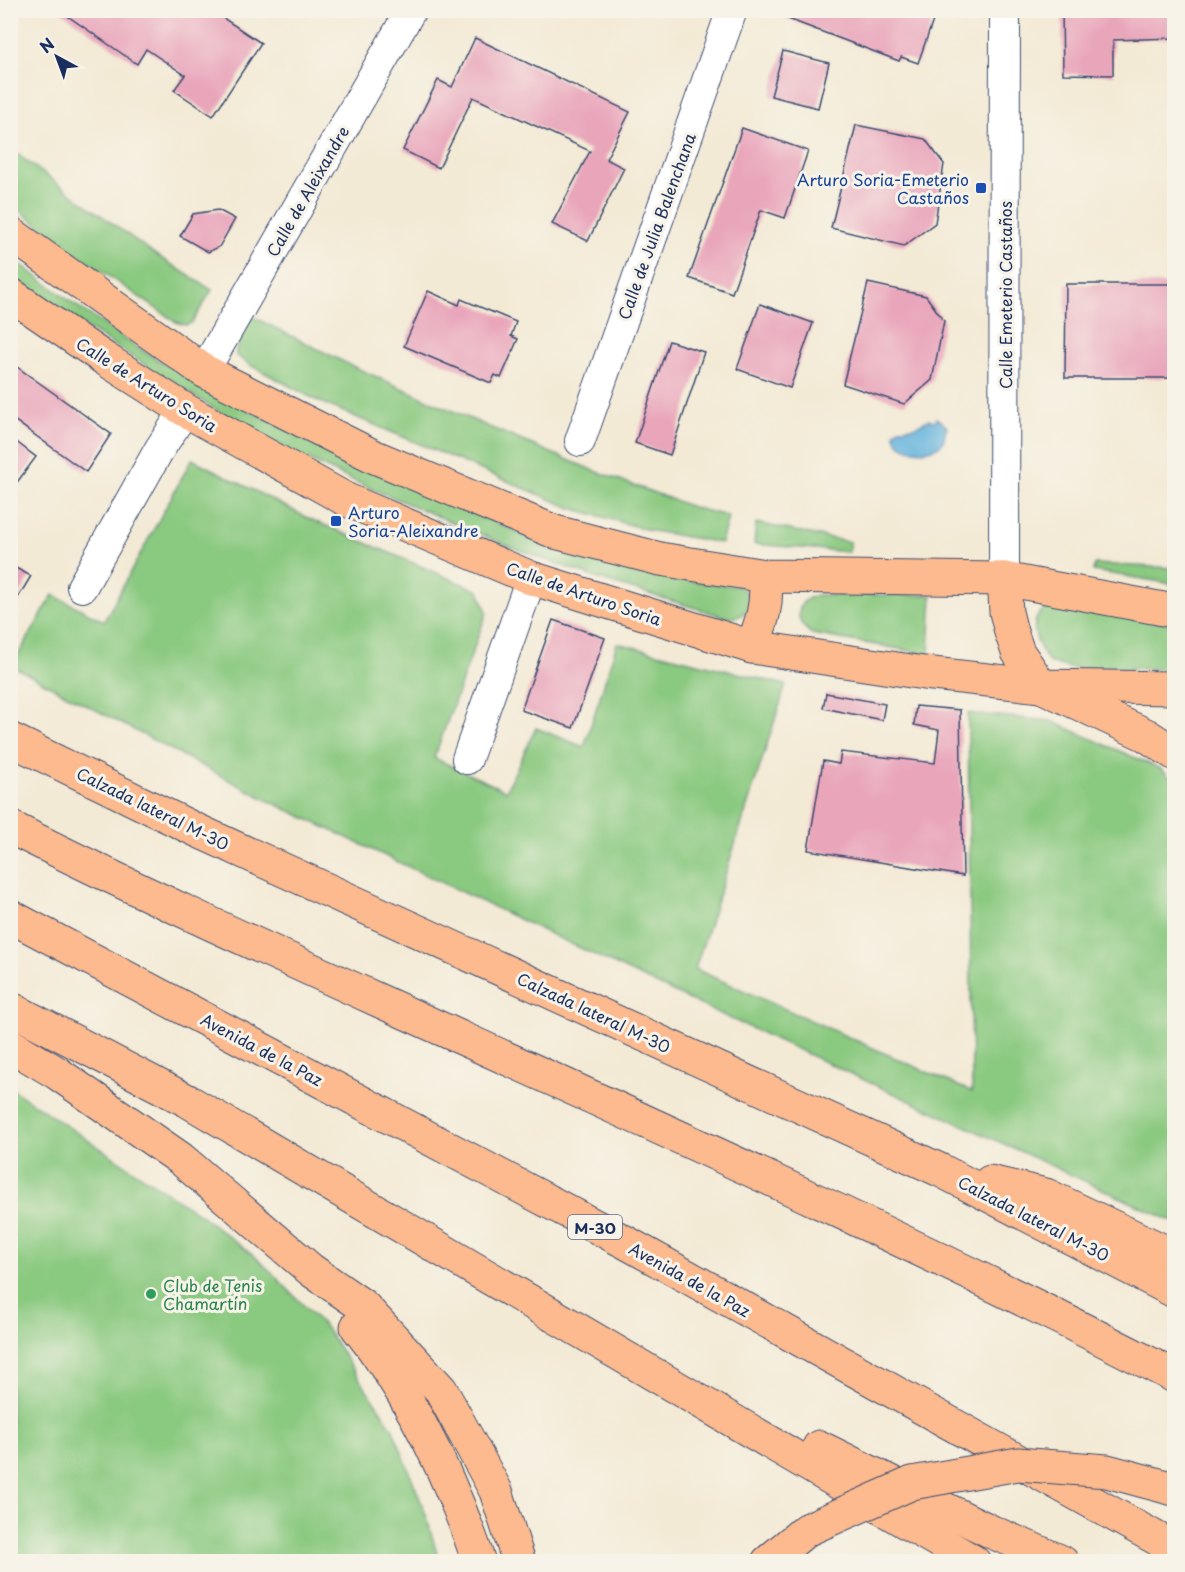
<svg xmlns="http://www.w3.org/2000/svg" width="1185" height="1572" viewBox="0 0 1185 1572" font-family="'Playpen Sans',sans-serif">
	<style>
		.green { fill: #8ac980; stroke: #527c6f; stroke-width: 1.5 }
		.water { fill: #63b2dd; stroke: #3f709e; stroke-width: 1.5 }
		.building { fill: #e9a6bb }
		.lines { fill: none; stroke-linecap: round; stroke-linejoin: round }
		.minor-casing { stroke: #3b4b70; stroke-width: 32 }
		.major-casing { stroke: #3b4b70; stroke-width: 35 }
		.highway-casing { stroke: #3b4b70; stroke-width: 35 }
		.minor { stroke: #fff; stroke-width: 30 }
		.major { stroke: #fcba8e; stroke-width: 33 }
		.highway { stroke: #fcba8e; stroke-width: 33 }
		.highway-bridge-casing { stroke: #3b4b70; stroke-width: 35; stroke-linecap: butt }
		.highway-bridge { stroke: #fcba8e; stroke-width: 33 }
		.transit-dot { fill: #1a4fb4; stroke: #f7f3e8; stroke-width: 2 }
		.leisure-dot { fill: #2e9e5b; stroke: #f7f3e8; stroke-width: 2 }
		.labels { text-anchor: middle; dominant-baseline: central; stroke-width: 6; stroke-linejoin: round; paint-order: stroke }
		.shield { fill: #f7f3e8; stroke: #5d6a87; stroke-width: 1.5 }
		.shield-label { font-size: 15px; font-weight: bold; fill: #1b2f5e }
		.transit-label { font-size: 16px; fill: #164399; stroke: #f7f3e8; text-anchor: end }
		.street-label { font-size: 16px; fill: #1b2f5e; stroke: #f7f3e8 }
		.leisure-label { font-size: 16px; fill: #27864d; stroke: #f7f3e8; text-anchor: start }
	</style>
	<rect width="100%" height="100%" fill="#f7f3e8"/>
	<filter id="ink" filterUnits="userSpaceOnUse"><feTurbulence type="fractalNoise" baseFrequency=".0167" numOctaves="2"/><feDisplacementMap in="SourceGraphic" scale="12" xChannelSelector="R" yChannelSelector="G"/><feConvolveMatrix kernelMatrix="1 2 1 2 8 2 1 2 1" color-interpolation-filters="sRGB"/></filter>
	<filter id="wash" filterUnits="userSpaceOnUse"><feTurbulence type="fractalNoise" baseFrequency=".008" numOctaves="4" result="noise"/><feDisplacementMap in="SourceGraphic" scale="24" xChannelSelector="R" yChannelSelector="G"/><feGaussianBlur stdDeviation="1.35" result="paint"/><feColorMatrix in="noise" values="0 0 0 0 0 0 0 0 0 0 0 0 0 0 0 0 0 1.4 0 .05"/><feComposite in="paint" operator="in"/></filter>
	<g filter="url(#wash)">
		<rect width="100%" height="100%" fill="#f3ead5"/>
		<g class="green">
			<polygon points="10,149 156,255 212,290 192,323 186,325 176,322 69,249 11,204"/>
			<path d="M11 257 71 302 138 348 215 393 348 461 540 541 597 560 634 570 682 580 742 587 748 595 750 606C744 615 738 618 728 618L596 578 511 547 363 485 294 453 218 411 66 315 11 275Z"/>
			<polygon points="253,317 350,365 489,427 590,469 695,508 727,516 728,517 721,543 652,531 571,508 318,401 252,366 236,355 236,350 250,320"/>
			<polygon points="192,459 310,519 479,591 487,612 434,758 506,791 536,728 584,747 617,643 786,685 695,969 972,1092 968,713 1051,721 1161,769 1174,781 1174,1222 692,1001 267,800 12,666 53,595 104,621"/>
			<polygon points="756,523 850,542 849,552 754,544"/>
			<polygon points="1095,564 1174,568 1174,584 1093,571"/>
			<path d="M818 595H932L929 654 812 634C793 621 795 600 818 595Z"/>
			<path d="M1063 605 1174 624V669L1070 668 1049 662C1032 638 1023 608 1063 605Z"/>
			<polygon points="10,1088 202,1216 259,1260 325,1327 393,1429 426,1515 439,1561 11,1561"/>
		</g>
		<path class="water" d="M937 418 947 427C944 432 946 439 941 444 930 456 893 452 895 432L899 428 914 427 928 420 935 421Z"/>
		<g id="blocks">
			<g class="building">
				<polygon points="59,10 211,10 261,43 213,116 174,90 185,75 146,49 137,64"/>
				<polygon points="786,10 914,10 934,18 918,63 901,57 899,61 783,17"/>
				<polygon points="1062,10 1174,10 1174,38 1113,40 1113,75 1063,74"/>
				<polygon points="475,38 630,112 606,159 624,168 588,241 552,224 590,151 473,97 439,168 403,150 438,80 452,87"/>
				<polygon points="783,51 829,63 818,108 771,96"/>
				<polygon points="856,125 925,139 944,164 935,223 904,246 831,228"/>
				<polygon points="742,128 808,151 785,218 761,210 732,293 689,278"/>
				<polygon points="218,210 235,219 219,247 208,252 180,236 193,214"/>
				<polygon points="868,283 926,296 944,321 932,380 904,404 843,384"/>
				<polygon points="1066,284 1174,284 1174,378 1065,378"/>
				<polygon points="428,291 459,305 461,299 516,322 511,336 518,339 501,378 495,375 491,383 404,346"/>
				<polygon points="760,304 813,323 790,388 737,369"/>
				<polygon points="669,341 704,352 670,455 635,443"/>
				<polygon points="10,362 111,434 86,472 10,417"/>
				<polygon points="10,437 36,457 15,485 10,482"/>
				<polygon points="10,565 31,576 10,611"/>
				<polygon points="553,620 605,638 573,728 521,710"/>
				<polygon points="826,693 885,704 882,720 823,708"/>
				<polygon points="916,706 960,710 963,876 808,850 823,761 839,764 841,752 935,763 939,730 914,725"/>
			</g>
		</g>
	</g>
	<g filter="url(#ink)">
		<use href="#blocks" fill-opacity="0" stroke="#3b4b70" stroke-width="1.5"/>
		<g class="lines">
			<g class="minor-casing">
				<g id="minor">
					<polyline points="204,371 411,10"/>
					<polyline points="580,441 732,10"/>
					<polyline points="1004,579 1005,10"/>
					<polyline points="82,587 159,450 185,410"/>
					<polyline points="467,759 531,578"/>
				</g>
			</g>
			<g class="major-casing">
				<g id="major">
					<polyline points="10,233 204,371 375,457 555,532 660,559 765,576 1004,579 1174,611"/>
					<polyline points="10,294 105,359 185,410 347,500 531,578 752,647 924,673 1041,686 1174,688"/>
					<polyline points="1004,579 1006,612 1011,632 1018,652 1041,686 1146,735 1174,753"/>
					<path d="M752 647C762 622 768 605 765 576"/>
				</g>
			</g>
			<g class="highway-casing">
				<g id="highway">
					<polyline points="10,739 194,829 942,1171 1174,1291"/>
					<path d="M10 827C153 899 299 964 444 1030 689 1141 935 1252 1174 1376"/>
					<polyline points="10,916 627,1243 1174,1548"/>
					<polyline points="10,1008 188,1101 974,1562"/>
					<polyline points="10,1045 57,1073 181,1159 311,1270 363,1306 441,1390 496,1491 519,1562"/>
					<polyline points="990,1182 1046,1195 1174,1256"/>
					<path d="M357 1327C412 1396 451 1479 479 1562"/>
					<polyline points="819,1447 992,1532 1062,1562"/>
					<polyline points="768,1562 806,1530"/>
				</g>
			</g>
			<use href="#minor" class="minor"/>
			<use href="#major" class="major"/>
			<use href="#highway" class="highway"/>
			<g class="highway-bridge-casing">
				<polyline id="highway-bridge" points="806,1530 912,1483 1018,1464 1107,1471 1174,1489"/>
			</g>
			<use href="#highway-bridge" class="highway-bridge"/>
		</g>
	</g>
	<g class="transit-dot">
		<rect x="975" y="182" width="12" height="12" rx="3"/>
		<rect x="330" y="515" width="12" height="12" rx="3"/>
	</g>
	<circle class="leisure-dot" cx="151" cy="1294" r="6"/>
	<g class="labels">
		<rect class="shield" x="568" y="1215" width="54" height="24" rx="4.5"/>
		<g class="shield-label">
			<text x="595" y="1227">M-30</text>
		</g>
		<g class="transit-label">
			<text x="969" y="179">Arturo Soria-Emeterio<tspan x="969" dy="18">Castaños</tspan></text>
			<text x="348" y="512" text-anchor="start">Arturo<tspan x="348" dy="18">Soria-Aleixandre</tspan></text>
		</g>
		<g class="street-label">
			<text transform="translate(307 191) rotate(-60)">Calle de Aleixandre</text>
			<text transform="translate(656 226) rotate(-70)">Calle de Julia Balenchana</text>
			<text transform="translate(1005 295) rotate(-90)">Calle Emeterio Castaños</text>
			<text transform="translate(147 384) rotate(32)">Calle de Arturo Soria</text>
			<text transform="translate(584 593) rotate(19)">Calle de Arturo Soria</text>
			<text transform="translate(153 808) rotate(26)">Calzada lateral M-30</text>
			<text transform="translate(594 1012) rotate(25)">Calzada lateral M-30</text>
			<text transform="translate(262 1049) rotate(28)">Avenida de la Paz</text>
			<text transform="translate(1034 1218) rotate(27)">Calzada lateral M-30</text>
			<text transform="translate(690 1279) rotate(29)">Avenida de la Paz</text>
		</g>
		<g class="leisure-label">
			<text x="163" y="1285">Club de Tenis<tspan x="163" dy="18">Chamartín</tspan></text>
		</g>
	</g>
	<rect width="1185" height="1572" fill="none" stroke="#f7f3e8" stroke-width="36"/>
	<g transform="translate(57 57) rotate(319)" stroke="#f7f3e8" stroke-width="4.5" paint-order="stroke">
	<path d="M0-4.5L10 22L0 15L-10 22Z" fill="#1b2f5e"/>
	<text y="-9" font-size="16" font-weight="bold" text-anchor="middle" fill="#1b2f5e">N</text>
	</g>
</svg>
